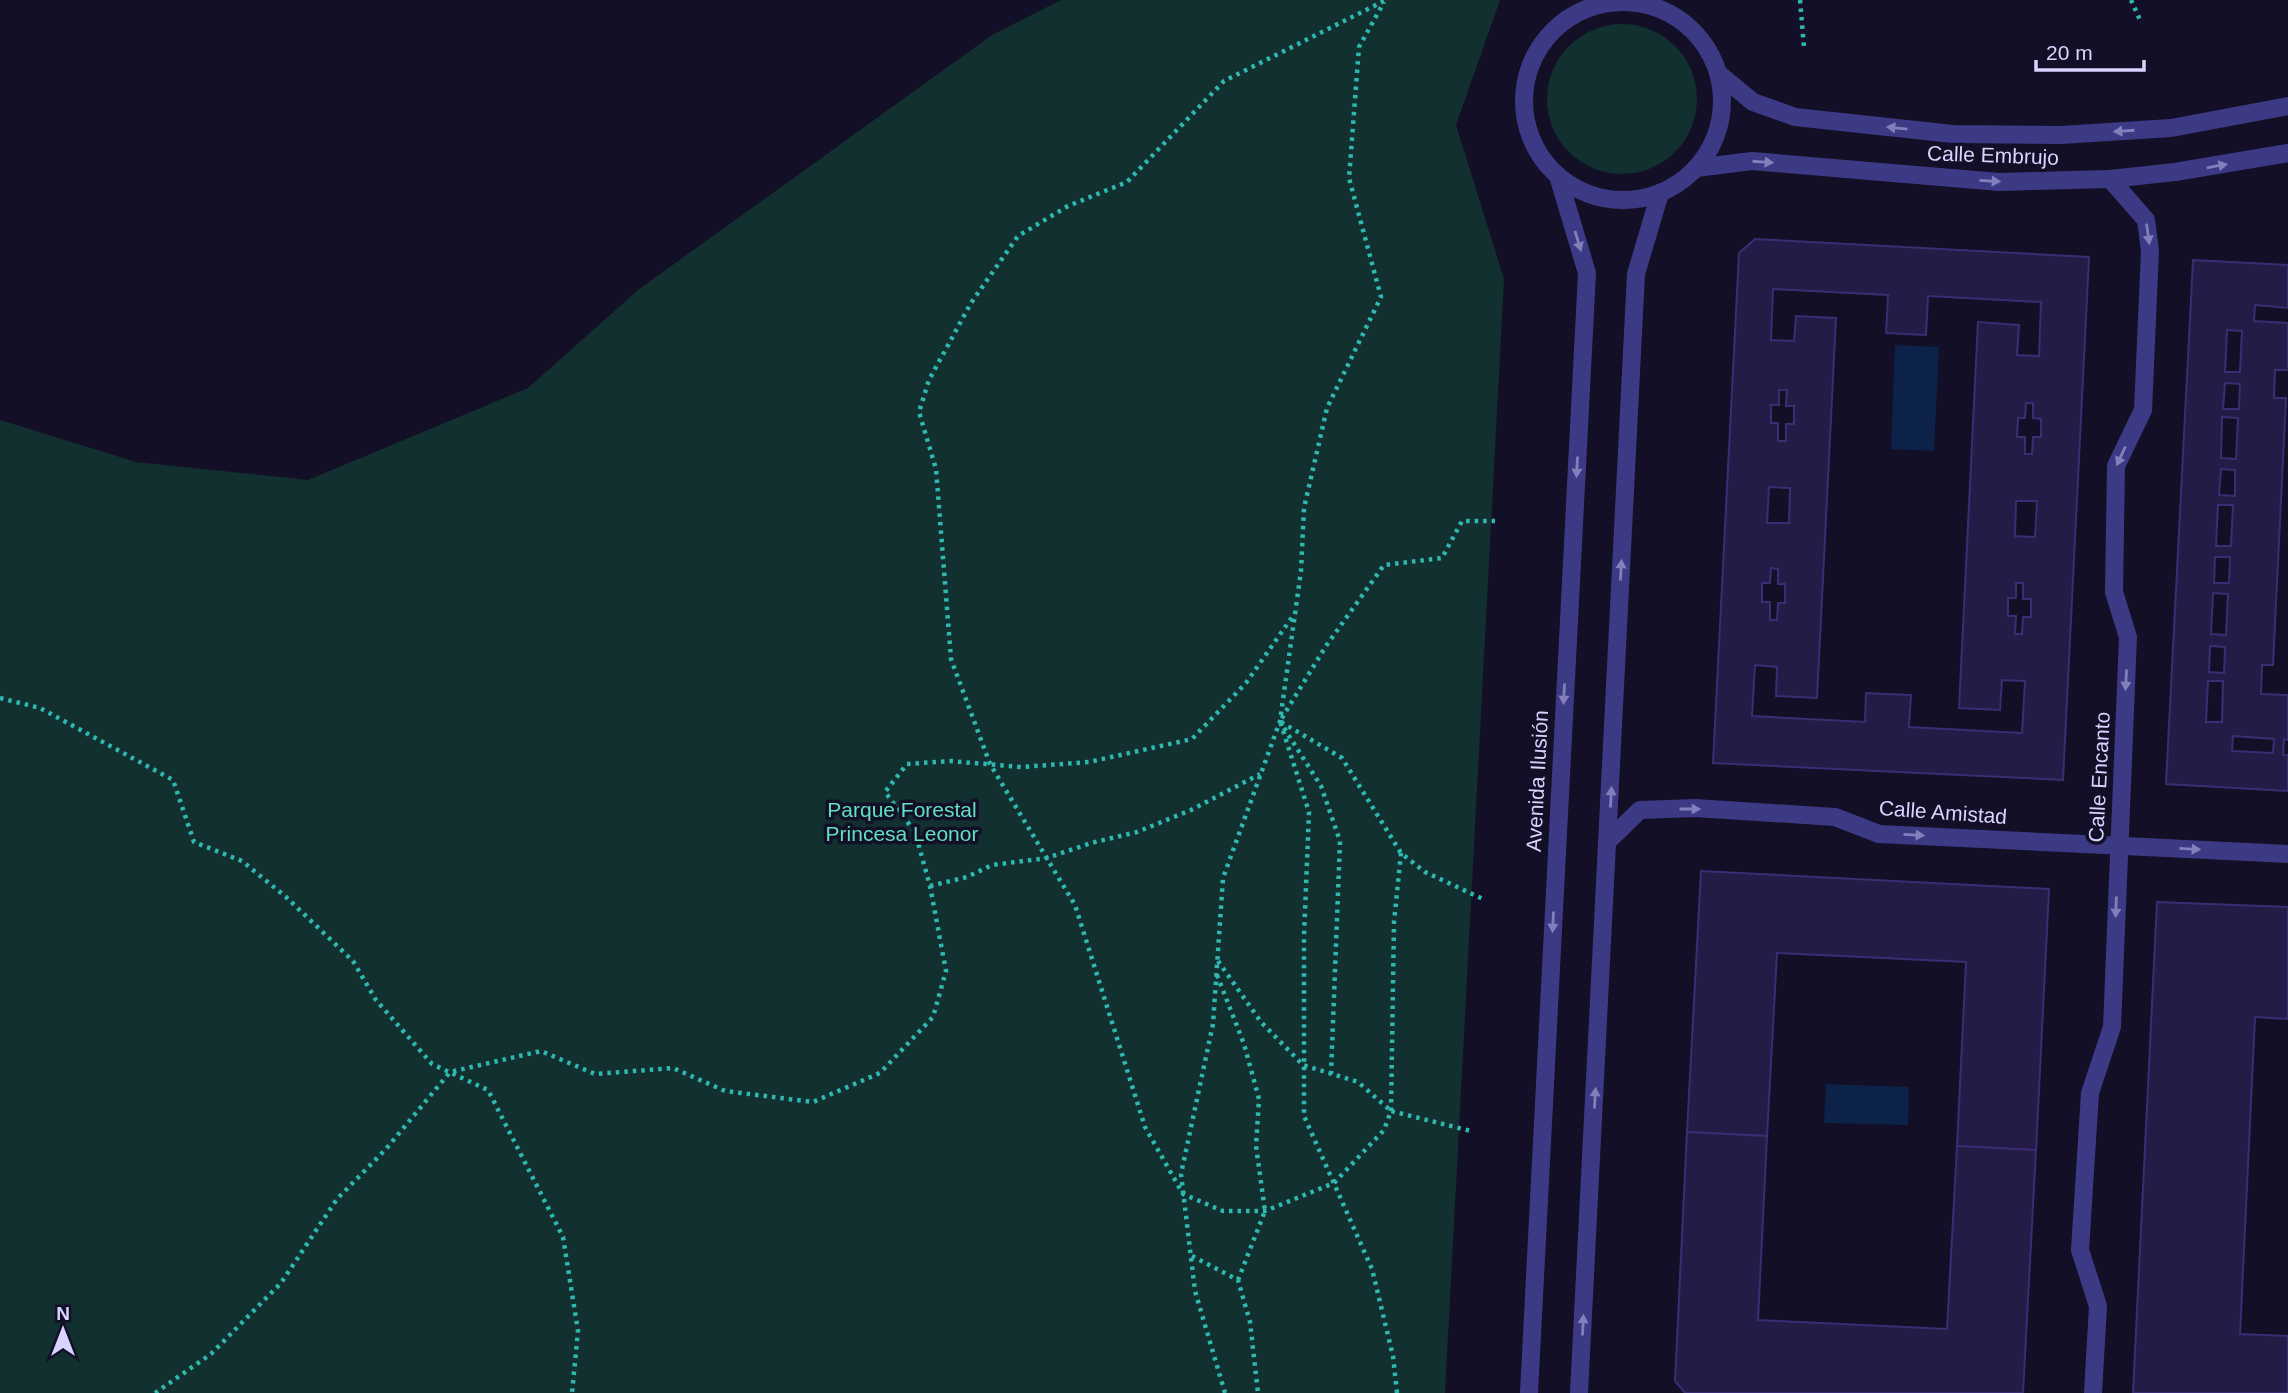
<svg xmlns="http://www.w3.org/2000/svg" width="2288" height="1393" viewBox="0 0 2288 1393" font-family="Helvetica,sans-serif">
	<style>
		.green { fill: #12302f }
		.water { fill: #0c2248 }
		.building { fill: #241b47; stroke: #3b2d73; stroke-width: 2; fill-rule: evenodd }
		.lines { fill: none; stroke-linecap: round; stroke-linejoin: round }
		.path { stroke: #2fb8b0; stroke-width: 4.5; stroke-dasharray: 3.5 5; stroke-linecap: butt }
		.minor { stroke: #3d3a85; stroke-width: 18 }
		.oneway { fill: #837fbc }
		.labels { text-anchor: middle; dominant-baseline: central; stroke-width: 7; stroke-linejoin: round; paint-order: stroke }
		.street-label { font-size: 21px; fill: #d9d4ff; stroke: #130f26 }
		.park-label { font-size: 21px; fill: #5fe0c0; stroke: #130f26 }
	</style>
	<rect width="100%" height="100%" fill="#130f26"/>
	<g class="green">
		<polygon points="1061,0 1500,0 1456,125 1504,279 1445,1393 0,1393 0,420 136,462 308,480 528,388 638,290 992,35"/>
		<circle cx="1622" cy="99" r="75"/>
	</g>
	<g class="water">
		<polygon points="1895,345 1939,347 1934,451 1891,449"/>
		<polygon points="1826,1084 1909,1087 1908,1125 1824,1123"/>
	</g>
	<g class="building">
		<path d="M1755 239 2089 257 2063 780 1713 763 1739 253ZM1773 289 1888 295 1886 333 1926 335 1928 296 2041 302 2039 356 2017 355 2019 325 1978 322 1959 708 2000 710 2002 680 2025 681 2022 733 1909 727 1911 695 1866 693 1865 722 1752 716 1755 665 1777 667 1776 696 1817 698 1836 318 1796 316 1794 341 1771 340ZM1779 390H1787L1786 406H1794V424H1786V441H1778V423H1771V405H1779ZM2026 403H2033V418L2041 419V437H2033L2032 454H2025V437H2017L2018 418H2025ZM1769 487 1790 488 1789 523H1767ZM2016 501H2037L2035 537 2015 536ZM1771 568 1778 569V584H1785V603H1778L1777 620H1770V602H1762V583H1770ZM2016 583H2023V599H2031V617H2023L2022 634H2015L2016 616H2008V598H2016Z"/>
		<path d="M2193 260 2288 265V308L2255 305 2254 321 2288 323V370H2275L2274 398H2286L2273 665H2262L2261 694 2288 695V740L2284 739 2283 755H2288V791L2166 784ZM2227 330 2242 331 2240 372H2225ZM2225 383 2240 384 2239 409H2223ZM2222 417 2238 418 2236 459 2221 458ZM2221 469 2235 470V496L2219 495ZM2218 505H2233L2231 546H2216ZM2215 557H2230L2229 583H2214ZM2213 593 2228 594 2226 635 2211 634ZM2210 646 2225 647 2224 673 2209 672ZM2208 681H2223L2222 722H2206ZM2233 736 2274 739 2273 753 2232 751Z"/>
		<polygon points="1701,871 2049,889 2036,1150 1957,1146 1966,962 1777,953 1767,1136 1687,1132"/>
		<polygon points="2157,902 2288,907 2288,1019 2255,1017 2240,1334 2288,1336 2288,1393 2133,1393"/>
		<polygon points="1687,1132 1767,1136 1758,1320 1947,1329 1957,1146 2036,1150 2023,1393 1685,1393 1675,1381"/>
	</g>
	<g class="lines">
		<g class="path">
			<polyline points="1800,0 1804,47"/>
			<polyline points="2131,0 2140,20"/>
			<polyline points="1384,1 1224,81 1127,182 1068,206 1018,236 971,303 929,380 919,412 936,469 951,659 990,764 1075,905 1145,1127 1183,1194 1223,1211 1265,1211 1334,1183 1384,1130 1391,1111 1471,1131"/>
			<polyline points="0,698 40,708 173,780 194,842 242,861 286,897 353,961 376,1000 432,1064 488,1090 563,1237 578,1331 572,1393"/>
			<polyline points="1281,722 1342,758 1401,853 1425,872 1483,899"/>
			<polyline points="1284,728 1321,786 1340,841 1331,1074"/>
			<polyline points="930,886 967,877 992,865 1047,858 1091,843 1137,832 1191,810 1260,774"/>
			<polyline points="1218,961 1261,1022 1303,1065 1358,1082 1391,1111"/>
			<polyline points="1217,975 1244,1044 1259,1099 1256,1146 1265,1211 1238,1280"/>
			<polyline points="1391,1111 1394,922 1401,853"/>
			<polyline points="1192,1256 1238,1280 1250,1322 1258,1393"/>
			<polyline points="155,1393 211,1354 281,1283 337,1199 386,1149 450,1072 541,1051 595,1074 673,1068 725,1091 813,1102 880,1073 933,1017 946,971 930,886 915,832 885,792 907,764 950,761 1021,767 1089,762 1192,739 1246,683 1295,613"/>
			<polyline points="1225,1393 1195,1291 1181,1174 1213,1024 1223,878 1280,721 1301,571 1304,508 1327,408 1381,297 1349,178 1359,47 1384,2"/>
			<polyline points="1397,1393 1393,1356 1372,1269 1304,1116 1304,936 1309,812 1280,721 1326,646 1384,565 1442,558 1462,521 1495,521"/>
		</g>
		<g class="minor">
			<circle cx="1623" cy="101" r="99"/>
			<polyline points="1719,74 1753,102 1795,117 1953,134 2061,135 2171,128 2288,106"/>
			<polyline points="1696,168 1752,161 1999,182 2110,179 2175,172 2288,153"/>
			<polyline points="1609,840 1640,810 1695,808 1835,817 1879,834 2288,854"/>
			<polyline points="1529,1393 1587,273 1558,176"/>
			<polyline points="1579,1393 1636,274 1660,193"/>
			<polyline points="2093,1393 2098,1306 2080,1250 2090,1093 2112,1027 2128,637 2114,592 2116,466 2143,410 2150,251 2146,220 2110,179"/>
		</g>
	</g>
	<defs><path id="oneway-solid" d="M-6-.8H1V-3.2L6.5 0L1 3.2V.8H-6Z" transform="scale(1.75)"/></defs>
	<g class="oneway">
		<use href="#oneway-solid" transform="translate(1897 128) rotate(-174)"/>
		<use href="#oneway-solid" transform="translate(2124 131) rotate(176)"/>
		<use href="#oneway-solid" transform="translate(1763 162) rotate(4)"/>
		<use href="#oneway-solid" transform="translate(2217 166) rotate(-10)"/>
		<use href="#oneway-solid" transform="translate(1990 181) rotate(3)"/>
		<use href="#oneway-solid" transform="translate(2148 234) rotate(82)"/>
		<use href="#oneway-solid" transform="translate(1578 241) rotate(73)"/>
		<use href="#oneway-solid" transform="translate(2121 456) rotate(115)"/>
		<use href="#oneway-solid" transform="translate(1577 467) rotate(93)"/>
		<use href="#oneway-solid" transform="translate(1621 570) rotate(-87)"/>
		<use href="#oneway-solid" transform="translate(2126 680) rotate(93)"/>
		<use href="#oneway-solid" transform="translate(1564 694) rotate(93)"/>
		<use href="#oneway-solid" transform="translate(1611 797) rotate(-87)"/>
		<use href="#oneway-solid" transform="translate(1690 809)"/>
		<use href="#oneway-solid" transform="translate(1914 835) rotate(3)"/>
		<use href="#oneway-solid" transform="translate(2190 849) rotate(3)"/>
		<use href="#oneway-solid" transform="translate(2116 907) rotate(92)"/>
		<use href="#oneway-solid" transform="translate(1553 922) rotate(93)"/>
		<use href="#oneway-solid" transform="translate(1595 1098) rotate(-87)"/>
		<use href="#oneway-solid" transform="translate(1583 1325) rotate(-87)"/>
	</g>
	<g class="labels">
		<g class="street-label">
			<text transform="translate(1993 155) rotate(2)">Calle Embrujo</text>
			<text transform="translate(2099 777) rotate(-87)">Calle Encanto</text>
			<text transform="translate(1537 781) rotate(-87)">Avenida Ilusión</text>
			<text transform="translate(1943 812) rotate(4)">Calle Amistad</text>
		</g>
		<g class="park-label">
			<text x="902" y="809">Parque Forestal<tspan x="902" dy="24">Princesa Leonor</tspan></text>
		</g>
	</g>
	<g transform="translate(63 1330)" stroke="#130f26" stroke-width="5" paint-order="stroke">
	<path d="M0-5L12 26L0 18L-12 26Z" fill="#d9d4ff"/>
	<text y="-10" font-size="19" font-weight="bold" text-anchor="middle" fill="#d9d4ff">N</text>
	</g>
	<path d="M2036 60v10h108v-10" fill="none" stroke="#d9d4ff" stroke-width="3.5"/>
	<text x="2046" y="60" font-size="21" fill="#d9d4ff" stroke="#130f26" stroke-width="5" paint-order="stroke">20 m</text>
</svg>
